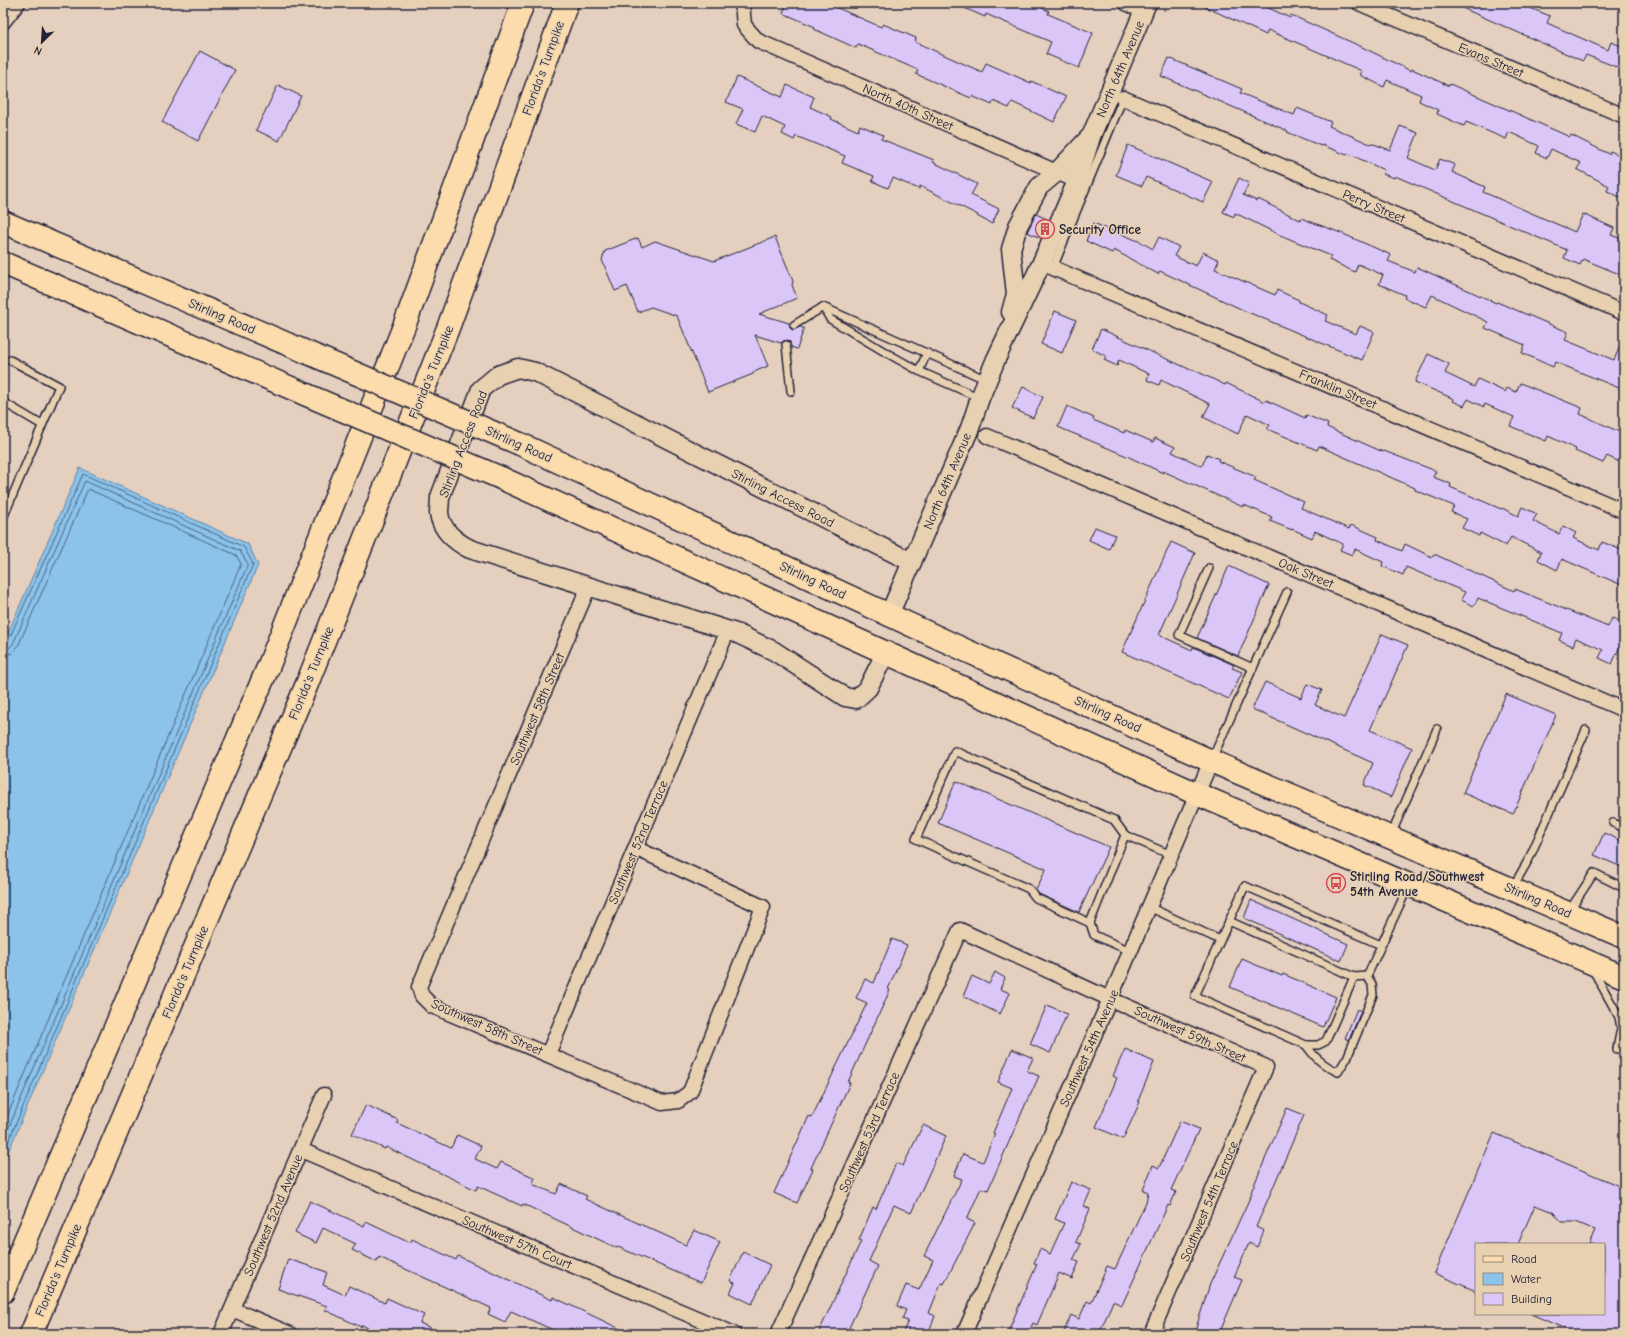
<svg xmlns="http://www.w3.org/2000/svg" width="1627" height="1337" viewBox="0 0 1627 1337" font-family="'Comic Neue',sans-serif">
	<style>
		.water { fill: #8bc3ea; stroke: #6183a4 }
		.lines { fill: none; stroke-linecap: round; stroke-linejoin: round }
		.shore { stroke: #4c6281; stroke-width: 1 }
		.building { fill: #dac7f8; stroke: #22223b }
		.service-casing { stroke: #22223b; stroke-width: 10 }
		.minor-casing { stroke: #22223b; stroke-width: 17 }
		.tertiary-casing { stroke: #22223b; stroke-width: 21 }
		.primary-casing { stroke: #22223b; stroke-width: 25 }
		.motorway-casing { stroke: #22223b; stroke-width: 25 }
		.path { stroke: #22223b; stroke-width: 2.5; stroke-dasharray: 1 3; stroke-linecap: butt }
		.service { stroke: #e8d1b1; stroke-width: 7 }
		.minor { stroke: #e8d1b1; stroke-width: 14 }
		.tertiary { stroke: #e8d1b1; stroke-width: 18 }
		.primary { stroke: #fcdcac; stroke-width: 22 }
		.motorway { stroke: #fcdcac; stroke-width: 22 }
		.primary-bridge-casing { stroke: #22223b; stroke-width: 25; stroke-linecap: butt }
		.primary-bridge { stroke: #fcdcac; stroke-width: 22 }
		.labels { text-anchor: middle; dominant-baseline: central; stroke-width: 3; stroke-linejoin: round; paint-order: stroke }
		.street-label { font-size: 13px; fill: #22223b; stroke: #e8d1b1 }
		.poi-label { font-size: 13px; font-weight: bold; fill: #22223b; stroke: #e8d1b1; text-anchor: start }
	</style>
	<rect width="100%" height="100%" fill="#e5cfbf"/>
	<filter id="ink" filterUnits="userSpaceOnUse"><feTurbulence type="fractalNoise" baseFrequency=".025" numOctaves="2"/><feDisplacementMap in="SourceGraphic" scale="8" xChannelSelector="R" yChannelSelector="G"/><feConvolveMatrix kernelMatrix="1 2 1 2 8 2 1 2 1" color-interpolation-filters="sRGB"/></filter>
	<g filter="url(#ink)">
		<polygon class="water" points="80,468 248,544 258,565 3,1164 3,644"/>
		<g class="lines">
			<g class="shore">
				<polyline points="3,644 8,641 83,474 244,547 253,564 3,1154"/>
				<polyline points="3,649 9,648 13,644 85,481 240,551 248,564 3,1141"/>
				<polyline points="3,655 12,653 18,646 88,489 236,555 241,564 3,1126"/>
			</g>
		</g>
		<g class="building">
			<polygon points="787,3 826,3 881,27 883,24 916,38 915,42 982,72 986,63 1031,83 1031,81 1066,97 1054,122 1012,102 1009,108 993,101 992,105 972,96 971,98 916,74 918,70 858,44 856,48 814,29 815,27 783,13"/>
			<polygon points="953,3 1031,3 1049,11 1048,14 1093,33 1079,68 1046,54 1051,42 986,14 985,17"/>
			<polygon points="1197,3 1258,3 1290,18 1291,15 1362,47 1411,71 1412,69 1449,86 1450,84 1570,137 1571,135 1609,154 1610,151 1624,157 1620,165 1624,167 1624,199 1607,191 1609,186 1577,169 1581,163 1551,149 1547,158 1536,153 1539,146 1509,132 1506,139 1466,122 1464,126 1437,114 1438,110 1419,101 1421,95 1387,80 1384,87 1360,75 1362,71 1268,30 1266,35"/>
			<polygon points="1451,3 1518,3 1550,16 1547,23 1608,50 1611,42 1624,47 1624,70 1586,55 1583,61"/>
			<polygon points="200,51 235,70 198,141 162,122"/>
			<polygon points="1169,58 1242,89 1240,93 1294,115 1297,108 1331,122 1329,126 1370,144 1371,143 1390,150 1400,126 1418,133 1408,158 1435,170 1440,159 1455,165 1452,172 1485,187 1483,192 1575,232 1583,214 1614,228 1611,235 1624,240 1624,276 1583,259 1580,265 1564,258 1567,250 1395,176 1394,178 1383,174 1384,170 1347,153 1347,155 1322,145 1321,146 1287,132 1288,131 1161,76"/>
			<polygon points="737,77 782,97 787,85 814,97 810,107 832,117 831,119 858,131 860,125 883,135 881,139 934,160 933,162 977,184 971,195 999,209 992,224 977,216 978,215 920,186 919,189 893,178 888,188 872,181 874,176 842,163 845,156 796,136 794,140 782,134 785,127 762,116 755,132 736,124 743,109 726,102"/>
			<polygon points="278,85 301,96 279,141 256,130"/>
			<polygon points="1128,145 1213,182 1203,202 1146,177 1142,186 1116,175"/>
			<polygon points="1239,178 1249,183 1243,195 1257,201 1258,199 1300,220 1301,218 1341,233 1391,255 1388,261 1415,272 1417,267 1496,303 1497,302 1568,332 1565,340 1614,360 1624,337 1624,390 1555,362 1553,367 1522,353 1525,345 1485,328 1488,322 1432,295 1426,307 1404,298 1405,295 1379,284 1383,275 1358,264 1355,272 1329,260 1331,256 1280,235 1235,213 1234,217 1223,212"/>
			<polygon points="1036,214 1049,220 1041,238 1027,232"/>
			<polygon points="1093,223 1141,242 1153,249 1159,237 1179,247 1174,256 1196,266 1203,252 1219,260 1215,269 1275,295 1277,290 1299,300 1299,302 1328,315 1325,321 1356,334 1360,326 1374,332 1362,360 1243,310 1160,271 1158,274 1114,250 1112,253 1086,241"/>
			<polygon points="775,237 793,281 792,285 797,298 759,314 789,323 790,327 792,330 800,327 804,328 797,349 791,347 790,342 788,340 783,341 781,343 755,335 768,366 754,372 753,374 708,392 677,316 651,307 638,312 627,286 615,291 602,260 605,251 638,238 642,247 655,241 714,261"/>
			<polygon points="1055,311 1076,320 1062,353 1041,344"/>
			<polygon points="1101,329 1191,370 1192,369 1225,385 1226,383 1265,402 1266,400 1305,418 1306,415 1328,424 1327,427 1383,452 1384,451 1436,471 1433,477 1451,484 1450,487 1501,509 1502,508 1518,516 1522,507 1537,514 1533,521 1559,534 1563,526 1576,533 1573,538 1599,550 1602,542 1624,551 1624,586 1562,559 1557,570 1538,560 1541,552 1511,537 1506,546 1480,533 1479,536 1462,528 1467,519 1451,512 1454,506 1415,490 1415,488 1319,446 1317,450 1267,429 1270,425 1247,414 1238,434 1203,417 1210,404 1161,380 1159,385 1147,380 1149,374 1119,360 1117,366 1104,360 1106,356 1092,349"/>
			<polygon points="1428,354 1449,364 1445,373 1474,387 1478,379 1505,392 1507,388 1516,392 1520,383 1582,408 1580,414 1624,434 1624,464 1607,456 1603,463 1575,451 1576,449 1548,436 1546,441 1510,426 1514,417 1485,404 1484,407 1468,399 1464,406 1453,401 1454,399 1415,382"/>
			<polygon points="1023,387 1043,397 1033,418 1012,408"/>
			<polygon points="1067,406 1094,418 1093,420 1124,433 1125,430 1153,442 1155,438 1175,447 1172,452 1202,466 1207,454 1219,459 1218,461 1256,477 1254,480 1304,502 1301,508 1349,529 1351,525 1378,537 1377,540 1402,551 1405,544 1432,557 1434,554 1514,591 1515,589 1608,627 1612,618 1624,623 1624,637 1612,664 1599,658 1603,650 1576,638 1573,646 1559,640 1562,633 1478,598 1474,606 1461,600 1465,592 1406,567 1403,575 1382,566 1383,562 1355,549 1352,555 1340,550 1343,544 1315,531 1312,538 1292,529 1292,530 1270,521 1272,517 1244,505 1243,507 1163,471 1163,473 1129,457 1058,427"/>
			<polygon points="1095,527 1115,535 1109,549 1089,540"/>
			<polygon points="1171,542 1195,553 1159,635 1192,650 1193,647 1234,665 1232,668 1242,672 1229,699 1122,652"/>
			<polygon points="1229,566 1269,585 1238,656 1197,638"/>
			<polygon points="1382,634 1408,645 1370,730 1412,748 1391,797 1364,785 1373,763 1252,709 1265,682 1301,698 1307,684 1322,690 1315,705 1344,718"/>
			<polygon points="1506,694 1556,715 1513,814 1463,793"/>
			<polygon points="956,781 1109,847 1079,912 1039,894 1036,890 1046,869 938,823"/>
			<polygon points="1604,833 1624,842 1624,868 1594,855"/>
			<polygon points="1251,900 1348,944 1341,961 1244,918"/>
			<polygon points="892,939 907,945 888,989 890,990 848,1082 850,1083 811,1168 813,1169 797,1203 774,1193 809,1116 812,1117 867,1003 856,998 865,979 874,983"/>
			<polygon points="1242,959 1282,976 1283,974 1336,997 1323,1027 1230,987"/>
			<polygon points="995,972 1005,978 1000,989 1010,993 1000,1014 963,996 972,976 989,984"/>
			<polygon points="1047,1005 1067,1014 1050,1053 1030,1044"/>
			<polygon points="1357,1009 1361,1011 1349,1040 1345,1038"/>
			<polygon points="1012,1049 1033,1058 1027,1071 1039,1076 1030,1096 1029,1096 988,1190 981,1188 967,1219 975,1223 944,1284 941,1283 929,1313 935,1316 928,1334 902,1334 908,1321 902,1319 906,1310 897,1306 906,1285 919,1290 933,1260 924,1256 962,1179 954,1176 963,1154 983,1162 995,1134 993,1133 1012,1088 998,1082"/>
			<polygon points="1125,1049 1154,1062 1138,1101 1140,1102 1123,1139 1096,1127 1117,1078 1113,1076"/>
			<polygon points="366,1105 398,1120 397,1123 451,1148 457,1135 481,1146 475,1159 497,1169 501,1162 535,1178 532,1184 556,1194 561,1184 587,1196 585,1199 686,1245 694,1230 720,1242 701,1283 618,1247 617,1248 523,1204 522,1206 478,1186 476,1190 386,1147 385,1149 352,1134"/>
			<polygon points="1287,1108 1304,1115 1256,1227 1264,1231 1257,1247 1249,1243 1234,1277 1242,1280 1219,1334 1194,1334 1210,1284 1252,1193 1251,1192"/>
			<polygon points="1180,1121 1199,1129 1171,1190 1176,1192 1170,1206 1168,1205 1122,1305 1113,1301 1099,1334 1063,1334 1071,1315 1079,1319 1087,1301 1091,1303 1107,1266 1115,1269 1146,1202 1148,1192 1143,1190 1153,1165 1159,1168"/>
			<polygon points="923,1125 946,1136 911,1213 894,1205 869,1261 878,1266 846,1334 818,1334 861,1241 859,1240 873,1207 876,1209 896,1163 903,1166"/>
			<polygon points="1494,1133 1624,1188 1624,1329 1622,1334 1577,1334 1531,1314 1604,1314 1604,1244 1589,1244 1595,1230 1576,1222 1562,1222 1553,1212 1535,1205 1518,1244 1476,1244 1476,1291 1434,1273"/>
			<polygon points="1071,1182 1091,1190 1084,1206 1090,1209 1076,1242 1081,1244 1073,1260 1079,1262 1072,1279 1059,1273 1037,1325 1033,1323 1028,1334 1007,1334 1037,1264 1034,1263 1040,1249 1050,1254 1064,1223 1055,1219"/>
			<polygon points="310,1201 364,1226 366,1222 410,1243 412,1239 456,1260 458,1256 552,1300 553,1297 631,1334 583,1334 570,1328 567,1334 562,1334 511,1311 505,1322 488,1314 491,1308 379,1257 377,1262 352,1250 356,1244 323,1228 316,1243 295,1233"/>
			<polygon points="743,1252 770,1265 752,1304 730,1293 735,1283 730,1281"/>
			<polygon points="288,1259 327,1272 323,1285 345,1295 349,1286 385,1303 387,1298 424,1315 420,1323 443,1334 380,1334 362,1325 361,1327 325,1310 327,1306 278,1289"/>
		</g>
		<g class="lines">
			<g class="service-casing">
				<g id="service">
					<polyline points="1053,268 1123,98"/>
					<polyline points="823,307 830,319 885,352 919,371 980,398"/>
					<polyline points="823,307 987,380"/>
					<polyline points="794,325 823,307"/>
					<polyline points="786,345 791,391"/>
					<polyline points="919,371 927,353"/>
					<polyline points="3,402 42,425"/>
					<polyline points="3,518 59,386 10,360"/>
					<polyline points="1209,568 1179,635 1253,668"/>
					<polyline points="1212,759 1287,592"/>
					<polyline points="1613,823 1624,828"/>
					<polyline points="1125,835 1090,923 1094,935 1130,951"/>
					<polyline points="1391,835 1437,729"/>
					<polyline points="1513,887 1529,859 1586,730"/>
					<polyline points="1149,907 1220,940"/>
					<polyline points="1569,911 1594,873 1624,888"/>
					<polyline points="1229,921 1354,977 1367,976"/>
					<polyline points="1090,923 1036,898 1029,889 916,839 955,751 1114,820 1125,835 1171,855"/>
					<polyline points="1593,970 1619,1017 1621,1028 1617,1049"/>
					<polyline points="1367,976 1408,887"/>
					<polyline points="1354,977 1326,1041 1318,1045 1306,1045 1195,996 1245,886 1381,945"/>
					<path d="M1306 1045C1315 1058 1323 1065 1338 1072L1347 1058 1373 995 1372 984 1367 976"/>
				</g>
			</g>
			<g class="minor-casing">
				<g id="minor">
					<polyline points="742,3 744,25 758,41 1077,181"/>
					<polyline points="1126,3 1144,11"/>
					<polyline points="1359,3 1624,116"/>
					<polyline points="3,22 18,3"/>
					<polyline points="1123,98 1624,313"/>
					<polyline points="1053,268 1624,511"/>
					<polyline points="987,436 1624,710"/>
					<polyline points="589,586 419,987 422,996 432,1006 662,1103 678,1101 690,1092 763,907 635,848"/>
					<polyline points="548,1054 728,630"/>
					<polyline points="301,1150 734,1334"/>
					<polyline points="232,1309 290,1334"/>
					<polyline points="221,1334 324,1095"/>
					<polyline points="778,1334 960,930 1110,999 1266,1067 1151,1334"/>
					<polyline points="964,1334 1110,999 1211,761"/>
				</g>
			</g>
			<g class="tertiary-casing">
				<g id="tertiary">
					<polyline points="1011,312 1016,294 1011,249 1018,226 1039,187 1057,172 1089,138"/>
					<polyline points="889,615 970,428 980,398 996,359 1042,262 1077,181 1092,134 1147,3"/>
					<path d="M885 654 868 688 856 699 845 697 774 651 736 633 470 549C456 542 441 530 439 513 439 508 440 502 440 497L481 389 498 375 518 368 535 372 847 530 912 562"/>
				</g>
			</g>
			<g class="primary-casing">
				<g id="primary">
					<polyline points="3,222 320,358"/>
					<polyline points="3,263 307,395"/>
					<polyline points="520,444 967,651 1211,761 1624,937"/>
					<polyline points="501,478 1197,794 1624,977"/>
				</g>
			</g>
			<g class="motorway-casing">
				<g id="motorway">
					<polyline points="3,1292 269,665 406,321 523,3"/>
					<polyline points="31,1334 307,684 448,328 567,3"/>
				</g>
			</g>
			<polyline class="path" points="1164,10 1167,3"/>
			<use href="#service" class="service"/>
			<use href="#minor" class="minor"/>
			<use href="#tertiary" class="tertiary"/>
			<use href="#primary" class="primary"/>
			<use href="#motorway" class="motorway"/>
			<g class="primary-bridge-casing">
				<g id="primary-bridge">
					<polyline points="320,358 520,444"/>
					<polyline points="307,395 501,478"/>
				</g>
			</g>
			<use href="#primary-bridge" class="primary-bridge"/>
		</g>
	</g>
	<defs>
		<g id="building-ring" transform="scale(1)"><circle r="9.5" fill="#e8d1b1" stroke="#d1495b" stroke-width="1.5"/><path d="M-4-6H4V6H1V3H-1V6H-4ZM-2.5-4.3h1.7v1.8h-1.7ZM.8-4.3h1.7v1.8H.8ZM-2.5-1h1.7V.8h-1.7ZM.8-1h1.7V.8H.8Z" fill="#d1495b"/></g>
		<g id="bus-ring" transform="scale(1)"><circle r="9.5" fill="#e8d1b1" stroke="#d1495b" stroke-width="1.5"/><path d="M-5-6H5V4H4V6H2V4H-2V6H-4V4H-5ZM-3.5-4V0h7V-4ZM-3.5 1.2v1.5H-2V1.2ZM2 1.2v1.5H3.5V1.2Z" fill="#d1495b"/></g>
	</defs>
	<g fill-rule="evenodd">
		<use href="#building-ring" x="1045" y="229"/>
		<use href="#bus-ring" x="1336" y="883"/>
	</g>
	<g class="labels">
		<g class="street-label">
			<text transform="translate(1491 60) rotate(23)">Evans Street</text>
			<text transform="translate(543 68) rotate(-70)">Florida's Turnpike</text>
			<text transform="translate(1120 69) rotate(-67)">North 64th Avenue</text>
			<text transform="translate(908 107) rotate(24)">North 40th Street</text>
			<text transform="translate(1374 206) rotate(23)">Perry Street</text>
			<text transform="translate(222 316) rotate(23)">Stirling Road</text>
			<text transform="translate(431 372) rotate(-68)">Florida's Turnpike</text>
			<text transform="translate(1338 389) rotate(23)">Franklin Street</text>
			<text transform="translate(463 444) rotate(-69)">Stirling Access Road</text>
			<text transform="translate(519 444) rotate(24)">Stirling Road</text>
			<text transform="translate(947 481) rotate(-67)">North 64th Avenue</text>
			<text transform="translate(783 498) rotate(27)">Stirling Access Road</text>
			<text transform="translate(1306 573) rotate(23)">Oak Street</text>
			<text transform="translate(813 580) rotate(25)">Stirling Road</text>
			<text transform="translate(311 673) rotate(-68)">Florida's Turnpike</text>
			<text transform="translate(537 709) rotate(-67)">Southwest 58th Street</text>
			<text transform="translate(1108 714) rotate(24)">Stirling Road</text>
			<text transform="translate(638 842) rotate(-67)">Southwest 52nd Terrace</text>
			<text transform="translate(1538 900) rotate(23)">Stirling Road</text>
			<text transform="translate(185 972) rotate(-67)">Florida's Turnpike</text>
			<text transform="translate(487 1027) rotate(24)">Southwest 58th Street</text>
			<text transform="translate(1190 1034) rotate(24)">Southwest 59th Street</text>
			<text transform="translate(1089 1048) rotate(-66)">Southwest 54th Avenue</text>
			<text transform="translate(869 1132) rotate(-66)">Southwest 53rd Terrace</text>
			<text transform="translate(1209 1201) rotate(-67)">Southwest 54th Terrace</text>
			<text transform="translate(273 1215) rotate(-67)">Southwest 52nd Avenue</text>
			<text transform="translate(517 1242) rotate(23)">Southwest 57th Court</text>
			<text transform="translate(58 1270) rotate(-67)">Florida's Turnpike</text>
		</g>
		<g class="poi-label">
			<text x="1059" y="229">Security Office</text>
			<text x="1350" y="876">Stirling Road/Southwest<tspan x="1350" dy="15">54th Avenue</tspan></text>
		</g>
	</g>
	<rect width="1627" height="1337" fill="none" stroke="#e8d1b1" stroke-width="16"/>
	<rect x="8" y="8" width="1611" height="1321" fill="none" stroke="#22223b" stroke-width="1.5" filter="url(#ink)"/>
	<rect x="1475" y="1243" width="130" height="72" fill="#e8d1b1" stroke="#998b82"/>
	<rect x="1483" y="1256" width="20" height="6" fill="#fcdcac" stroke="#998b82"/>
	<text x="1511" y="1263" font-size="12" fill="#22223b">Road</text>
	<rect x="1483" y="1273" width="20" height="12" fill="#8bc3ea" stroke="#998b82"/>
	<text x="1511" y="1283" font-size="12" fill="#22223b">Water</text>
	<rect x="1483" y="1293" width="20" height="12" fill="#dac7f8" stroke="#998b82"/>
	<text x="1511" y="1303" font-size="12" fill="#22223b">Building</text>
	<g transform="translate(42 42) rotate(205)" stroke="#e8d1b1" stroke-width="3" paint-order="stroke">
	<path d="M0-3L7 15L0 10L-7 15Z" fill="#22223b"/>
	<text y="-6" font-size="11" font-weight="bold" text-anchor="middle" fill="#22223b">N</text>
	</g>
</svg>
